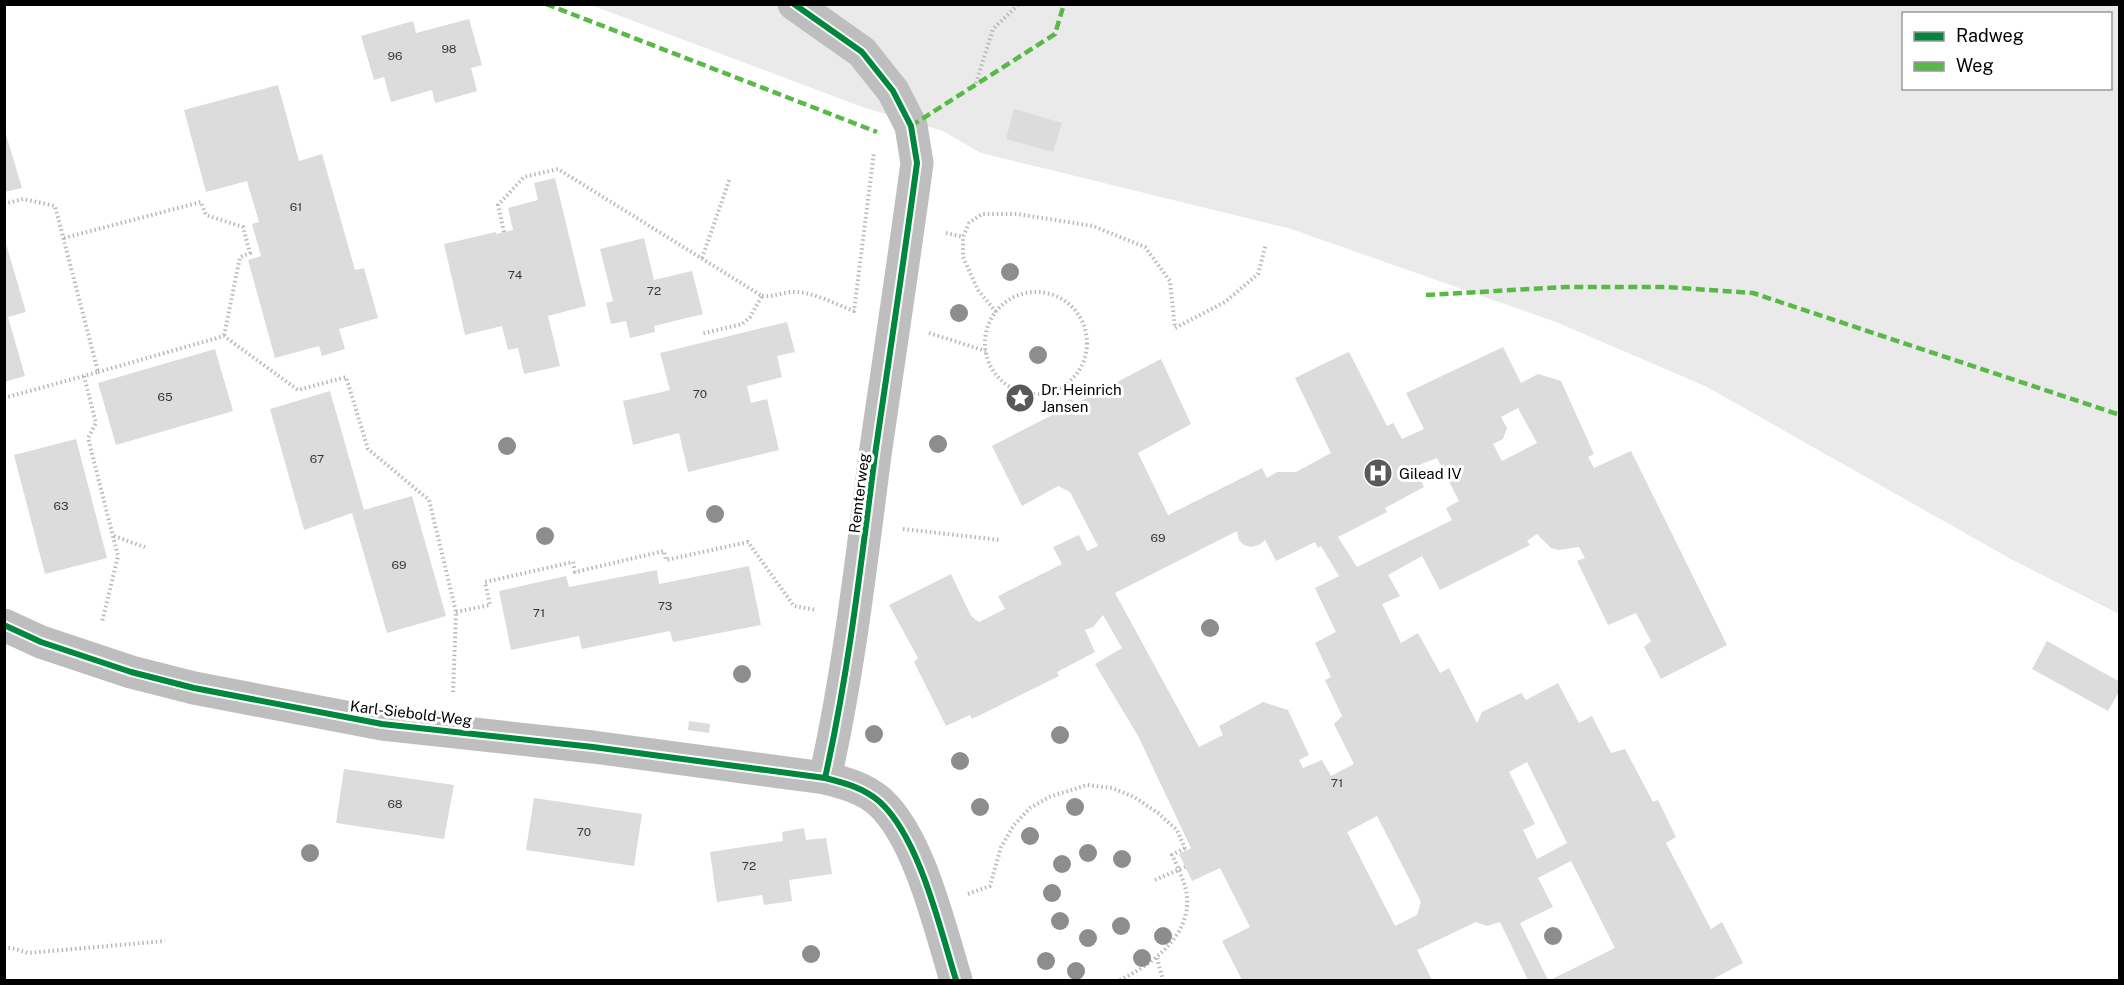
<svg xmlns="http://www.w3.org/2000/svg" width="2124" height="985" viewBox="0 0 2124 985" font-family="'Public Sans',sans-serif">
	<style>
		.green { fill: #eaeaea; fill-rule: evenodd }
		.building { fill: #dcdcdc; fill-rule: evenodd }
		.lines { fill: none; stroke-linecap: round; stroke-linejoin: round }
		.path { stroke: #b8b8b8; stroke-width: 4; stroke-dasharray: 1.5 3; stroke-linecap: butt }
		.street { stroke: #bebebe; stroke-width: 33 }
		.quiet { stroke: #58b947; stroke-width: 4.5; stroke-dasharray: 9 4.5; stroke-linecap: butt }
		.cycleway-casing { stroke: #fff; stroke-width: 10 }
		.cycleway { stroke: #00873e; stroke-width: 6 }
		.tree { fill: #8d8d8d }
		.labels { text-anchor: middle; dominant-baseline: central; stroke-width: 6; stroke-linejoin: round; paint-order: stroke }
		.number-label { font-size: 12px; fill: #373737 }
		.poi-label { font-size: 15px; fill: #000; stroke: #fff; text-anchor: start }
		.street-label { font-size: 15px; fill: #000; stroke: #fff }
	</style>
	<rect width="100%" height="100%" fill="#fff"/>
	<path class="green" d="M591 5H2119V614L2009 558 1707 387 1556 322 1291 229 981 153 943 131 862 107ZM1904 14H2110V88H1904Z"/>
	<g class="building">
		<polygon points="469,19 482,65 471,68 477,91 435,103 432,90 391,102 384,77 374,80 361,36 413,21 416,33"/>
		<polygon points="278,85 299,161 322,154 355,270 364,268 378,318 339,329 345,349 322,356 319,346 275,358 248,260 261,256 252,224 259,222 247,181 206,192 184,110"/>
		<polygon points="1014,109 1062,123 1053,152 1006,139"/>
		<polygon points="4,128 22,188 4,192"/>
		<polygon points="555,178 586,306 548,316 560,366 524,374 518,348 508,350 502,326 465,335 444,244 496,232 496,234 513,230 508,208 538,200 534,183"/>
		<polygon points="4,237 26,312 8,317 25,376 4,382"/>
		<polygon points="644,238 654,280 692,271 703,314 654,326 655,332 630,338 626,321 611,324 606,303 613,301 600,249"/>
		<polygon points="787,322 795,352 777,356 782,377 747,386 751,403 767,399 779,450 688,472 679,433 633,445 623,401 670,390 660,353"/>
		<path d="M1503 347 1521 383 1538 374 1561 381 1594 454 1588 457 1594 468 1631 451 1727 645 1661 679 1644 647 1651 641 1636 613 1608 625 1577 561 1585 558 1579 547 1559 550 1551 548 1537 534 1527 541 1530 545 1440 590 1422 556 1388 575 1400 596 1382 604 1401 643 1418 633 1440 673 1449 668 1477 723 1482 712 1521 693 1526 700 1558 683 1579 723 1592 716 1611 753 1625 749 1653 802 1658 800 1676 837 1666 843 1711 929 1722 922 1743 963 1711 980H1550L1615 948 1571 861 1538 878 1553 907 1520 923 1548 980H1528L1500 922 1487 926 1476 922 1417 950 1432 980H1242L1222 941 1250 927 1220 868 1192 881 1179 854 1191 848 1138 736 1095 664 1122 648 1103 615 1093 627 1085 630 1095 652 1057 672 1059 676 972 719 970 715 946 726 914 662 918 658 889 605 951 574 971 616 979 622 1005 609 998 596 1062 564 1053 547 1079 535 1087 551 1098 546 1070 492 1058 486 1022 506 992 446 1054 414 1053 406 1071 399 1075 404 1161 359 1191 424 1138 453 1168 515 1262 468 1267 478 1277 472H1296L1331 453 1295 378 1323 364 1349 352 1387 426 1393 423 1402 439 1424 429 1406 393ZM1518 408 1537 443 1502 461 1493 444 1503 439 1507 428 1501 417ZM1437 458 1459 501 1446 508 1452 520 1357 567 1338 537 1387 512 1385 508 1424 487 1414 467ZM1237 531 1239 540 1244 545 1251 547 1259 545 1265 540 1276 561 1315 542 1318 548 1321 546 1339 576 1315 588 1336 632 1315 643 1331 677 1325 680 1342 716 1334 724 1354 764 1331 776 1322 760 1303 768 1299 760 1309 755 1288 710 1263 702 1219 726 1223 735 1199 747 1115 593ZM1527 762 1567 843 1537 859 1523 830 1535 824 1509 772ZM1377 816 1421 902 1417 915 1395 926 1347 832Z"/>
		<polygon points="215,349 233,411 116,445 98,383"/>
		<polygon points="330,391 364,510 412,496 446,616 387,633 352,513 304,530 270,409"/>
		<polygon points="76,439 107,558 45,574 14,455"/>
		<polygon points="749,566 761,625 673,642 670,631 582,649 579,636 511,650 499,591 566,576 569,587 657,570 659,584"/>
		<polygon points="2047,641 2120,682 2120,690 2108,711 2032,669"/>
		<polygon points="689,721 710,724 709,733 688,730"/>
		<polygon points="344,769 454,785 444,839 336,823"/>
		<polygon points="534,798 642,814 634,866 526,850"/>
		<polygon points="804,828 806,840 826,838 832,874 789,880 792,901 764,905 762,895 717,902 710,852 783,841 782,832"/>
	</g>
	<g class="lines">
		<g class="path">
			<polyline points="976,83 993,29 1019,4"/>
			<polyline points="4,204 23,199 55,206 98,372 84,376 96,423 88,438 118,556 102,622"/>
			<polyline points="504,232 498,205 524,177 558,169 762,296 750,317 742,324 701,334"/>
			<polyline points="946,233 963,237"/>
			<polyline points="64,238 201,202 206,215 243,227 250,253 240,257 224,336"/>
			<polyline points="702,258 730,178"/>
			<circle cx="1036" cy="343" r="51"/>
			<path d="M762 296C773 297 781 293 791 292 812 291 835 304 854 311L874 152"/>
			<polyline points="996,312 978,290 963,257 963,237 969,223 982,214 1017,214 1093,226 1145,247 1170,281 1175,328 1225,302 1258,274 1266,244"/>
			<polyline points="929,333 986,351"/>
			<polyline points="98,372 224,336 298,390 346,377 368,449 429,500 456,612 453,694"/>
			<polyline points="4,398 84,376"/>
			<polyline points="903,529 1000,540"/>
			<polyline points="114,536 145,547"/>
			<polyline points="456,612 490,605 485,582 573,562 575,572 664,551 666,560 748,542 794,606 817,610"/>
			<polyline points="1155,880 1185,867"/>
			<polyline points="968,894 990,886 1001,847 1014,825 1030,808 1049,797 1087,785 1112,788 1134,797 1158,813 1177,830 1186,851"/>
			<polyline points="4,948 12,948 28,953 165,941"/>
			<polyline points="1157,958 1163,980"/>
			<path d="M1120 980C1153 964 1195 933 1186 890 1183 878 1177 866 1172 855L1185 848"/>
		</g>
		<g class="street">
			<path d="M794 4 862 52 893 91 911 126 917 163C904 260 889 358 875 455 861 563 849 671 825 778"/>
			<path d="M4 625 41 642 131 672 194 688 382 724 593 747 825 778C845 783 864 788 880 802 920 839 940 929 956 980"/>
		</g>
		<g class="quiet">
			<polyline points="546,4 877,132"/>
			<polyline points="911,126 1055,34 1064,4"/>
			<polyline points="1426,295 1565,287 1666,287 1753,293 2120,415"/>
		</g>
		<g class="cycleway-casing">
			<g id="cycleway">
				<path d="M794 4 862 52 893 91 911 126 917 163C904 260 889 358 875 455 861 563 849 671 825 778"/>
				<path d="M4 625 41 642 131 672 194 688 382 724 593 747 825 778C845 783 864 788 880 802 920 839 940 929 956 980"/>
			</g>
		</g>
		<use href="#cycleway" class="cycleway"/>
	</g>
	<g class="tree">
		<circle cx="1010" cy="272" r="9"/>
		<circle cx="959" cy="313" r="9"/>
		<circle cx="1038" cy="355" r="9"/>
		<circle cx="938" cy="444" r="9"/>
		<circle cx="507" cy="446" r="9"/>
		<circle cx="715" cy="514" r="9"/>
		<circle cx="545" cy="536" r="9"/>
		<circle cx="1210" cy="628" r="9"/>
		<circle cx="742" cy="674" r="9"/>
		<circle cx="874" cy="734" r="9"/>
		<circle cx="1060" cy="735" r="9"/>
		<circle cx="960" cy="761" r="9"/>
		<circle cx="980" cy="807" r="9"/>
		<circle cx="1075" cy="807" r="9"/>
		<circle cx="1030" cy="836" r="9"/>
		<circle cx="310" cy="853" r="9"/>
		<circle cx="1088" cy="853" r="9"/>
		<circle cx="1122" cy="859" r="9"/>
		<circle cx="1062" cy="864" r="9"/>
		<circle cx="1052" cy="893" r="9"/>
		<circle cx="1060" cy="921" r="9"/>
		<circle cx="1121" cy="926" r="9"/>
		<circle cx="1163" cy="936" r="9"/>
		<circle cx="1553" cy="936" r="9"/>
		<circle cx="1088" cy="938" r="9"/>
		<circle cx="811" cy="954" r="9"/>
		<circle cx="1142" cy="958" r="9"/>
		<circle cx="1046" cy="961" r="9"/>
		<circle cx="1076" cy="971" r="9"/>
	</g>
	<defs>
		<g id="sight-disc" transform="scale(1.5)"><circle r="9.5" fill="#595959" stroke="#fff"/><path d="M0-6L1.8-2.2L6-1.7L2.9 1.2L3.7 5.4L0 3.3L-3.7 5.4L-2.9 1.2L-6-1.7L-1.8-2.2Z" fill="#fff"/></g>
		<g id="hospital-disc" transform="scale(1.5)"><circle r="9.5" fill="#595959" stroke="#fff"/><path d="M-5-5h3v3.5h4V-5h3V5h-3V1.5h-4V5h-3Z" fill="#fff"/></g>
	</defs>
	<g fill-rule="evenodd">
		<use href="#sight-disc" x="1020" y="398"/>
		<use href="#hospital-disc" x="1378" y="473"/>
	</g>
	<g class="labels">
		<g class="number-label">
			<text x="449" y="49">98</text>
			<text x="395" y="56">96</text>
			<text x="296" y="207">61</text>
			<text x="515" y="275">74</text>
			<text x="654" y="291">72</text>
			<text x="700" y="394">70</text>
			<text x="165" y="397">65</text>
			<text x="317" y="459">67</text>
			<text x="61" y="506">63</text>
			<text x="1158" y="538">69</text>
			<text x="399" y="565">69</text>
			<text x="665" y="606">73</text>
			<text x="539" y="613">71</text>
			<text x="1337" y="783">71</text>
			<text x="395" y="804">68</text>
			<text x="584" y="832">70</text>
			<text x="749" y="866">72</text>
		</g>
		<g class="poi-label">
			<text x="1041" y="389">Dr. Heinrich<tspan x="1041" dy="17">Jansen</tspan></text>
			<text x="1399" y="473">Gilead IV</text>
		</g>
		<g class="street-label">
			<text transform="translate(859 493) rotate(-83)">Remterweg</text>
			<text transform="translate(411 713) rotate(7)">Karl-Siebold-Weg</text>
		</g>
	</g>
	<rect width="2124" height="985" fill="none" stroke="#000000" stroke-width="12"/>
	<rect x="1902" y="12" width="210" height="78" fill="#ffffff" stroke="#999999" stroke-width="1.5"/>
	<rect x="1914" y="32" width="30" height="9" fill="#00873e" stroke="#999999" stroke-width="1.5"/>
	<text x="1956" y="42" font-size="18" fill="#000000">Radweg</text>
	<rect x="1914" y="62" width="30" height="9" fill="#58b947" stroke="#999999" stroke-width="1.5"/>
	<text x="1956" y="72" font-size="18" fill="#000000">Weg</text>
</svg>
